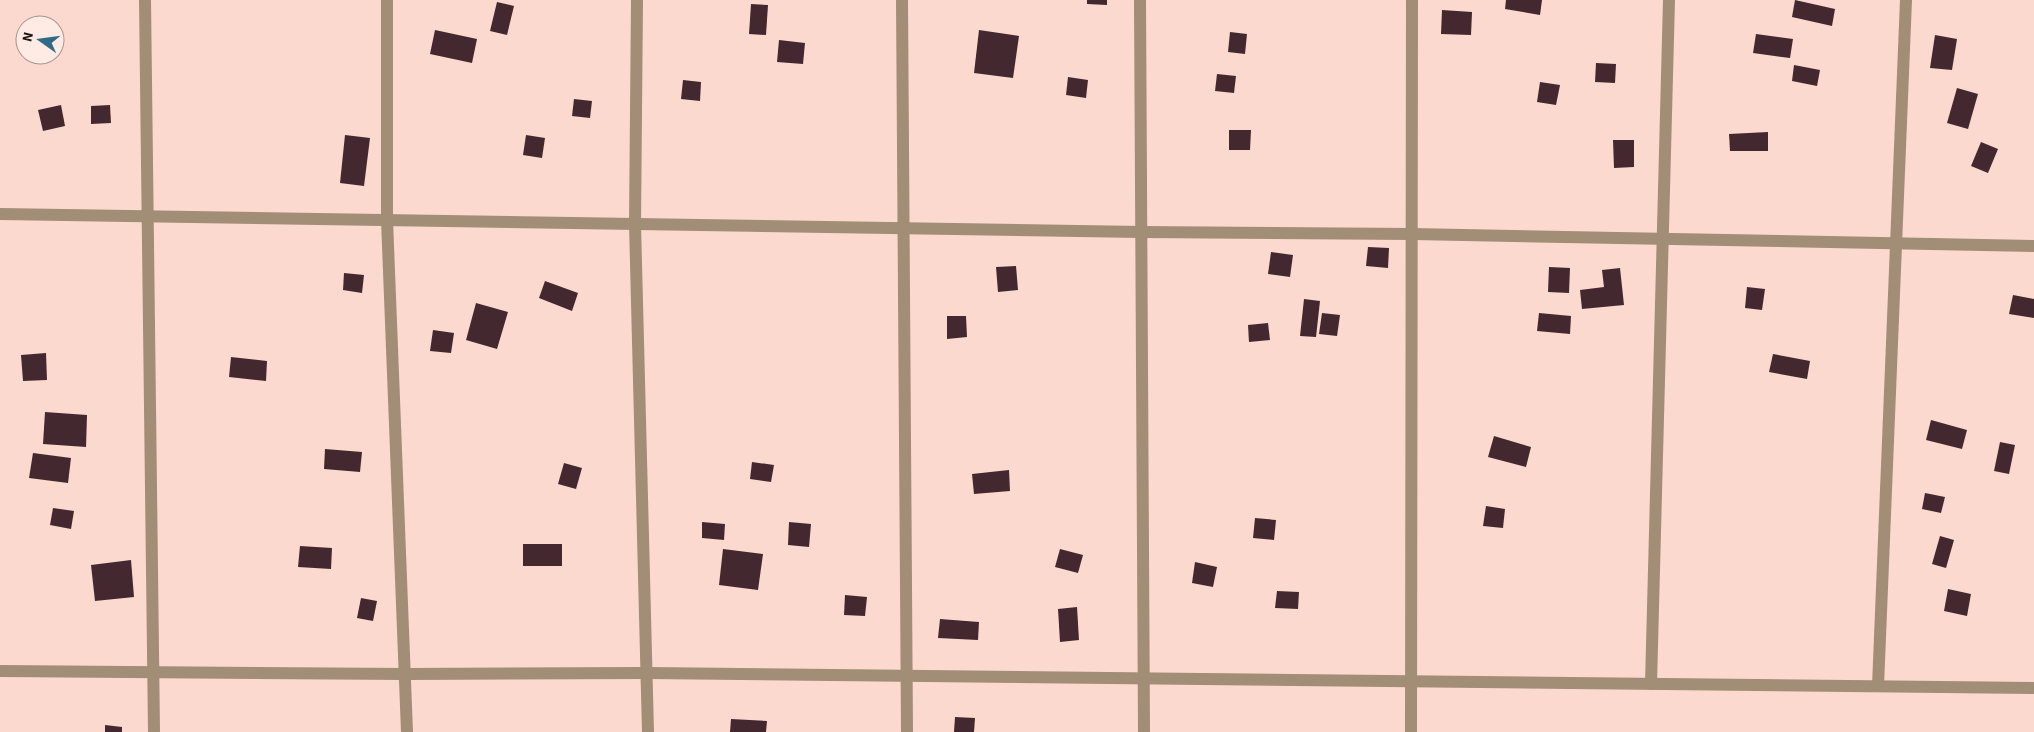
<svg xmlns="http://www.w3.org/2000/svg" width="2034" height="732" viewBox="0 0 2034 732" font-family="'Source Sans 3',sans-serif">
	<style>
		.building { fill: #43292f }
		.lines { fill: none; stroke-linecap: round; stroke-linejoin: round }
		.minor { stroke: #a28d76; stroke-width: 12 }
	</style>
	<rect width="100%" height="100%" fill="#fbd9cf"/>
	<g class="building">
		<polygon points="1087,0 1107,0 1107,5 1087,4"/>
		<polygon points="1506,0 1542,0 1540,15 1505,9"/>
		<polygon points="1795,0 1835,9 1832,26 1792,17"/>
		<polygon points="497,2 514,6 507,35 490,31"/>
		<polygon points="751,4 768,5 766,35 749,34"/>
		<polygon points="1442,10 1472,12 1471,35 1441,34"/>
		<polygon points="435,30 477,39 472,63 430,54"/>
		<polygon points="979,30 1019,36 1013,78 974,73"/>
		<polygon points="1230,32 1247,34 1245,54 1228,52"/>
		<polygon points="1756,34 1793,39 1790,58 1753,53"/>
		<polygon points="1935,35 1957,39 1952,70 1930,68"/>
		<polygon points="779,40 805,43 803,64 777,62"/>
		<polygon points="1596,63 1616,64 1615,83 1595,82"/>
		<polygon points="1794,65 1820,70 1817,86 1792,81"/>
		<polygon points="1217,74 1236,76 1234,93 1215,91"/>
		<polygon points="1068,77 1088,80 1086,98 1066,95"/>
		<polygon points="683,80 701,82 700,101 681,99"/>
		<polygon points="1540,82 1560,85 1556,105 1537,102"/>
		<polygon points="1957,88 1978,94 1968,129 1947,123"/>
		<polygon points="574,99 592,101 590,118 572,116"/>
		<polygon points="61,105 65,126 43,131 38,110"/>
		<polygon points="110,105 111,123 91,124 91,106"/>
		<polygon points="1229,130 1251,130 1250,150 1229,150"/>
		<polygon points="1768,132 1768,151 1730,151 1729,134"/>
		<polygon points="345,135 370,138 364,186 340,183"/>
		<polygon points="526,135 545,138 542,158 523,155"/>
		<polygon points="1613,140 1634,140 1634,167 1614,168"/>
		<polygon points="1981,142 1998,149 1988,173 1971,166"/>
		<polygon points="1368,247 1389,248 1388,268 1366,266"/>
		<polygon points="1271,252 1293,255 1290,277 1268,274"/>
		<polygon points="1016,266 1018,290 998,292 996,267"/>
		<polygon points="1549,267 1570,268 1569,293 1548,292"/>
		<polygon points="1620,268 1624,305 1582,309 1580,290 1604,287 1602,270"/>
		<polygon points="344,273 364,275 362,293 343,290"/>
		<polygon points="545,281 578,293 572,311 539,298"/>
		<polygon points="1747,287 1765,289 1762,310 1745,308"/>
		<polygon points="2013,295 2034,299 2034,318 2009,314"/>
		<polygon points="1304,299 1320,301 1316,337 1300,336"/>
		<polygon points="476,303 508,312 497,349 466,340"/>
		<polygon points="1322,313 1340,315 1337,336 1319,334"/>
		<polygon points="1539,313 1571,316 1570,334 1537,331"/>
		<polygon points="947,316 966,316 967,337 947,339"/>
		<polygon points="1268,323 1270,340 1249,342 1248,325"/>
		<polygon points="433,330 454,333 451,353 430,351"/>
		<polygon points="46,353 47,380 23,381 21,355"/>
		<polygon points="1773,354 1810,361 1807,379 1769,372"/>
		<polygon points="231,357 267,361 266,381 229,377"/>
		<polygon points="45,412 87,415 86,447 43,444"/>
		<polygon points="1931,420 1967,430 1962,449 1926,440"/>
		<polygon points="1494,436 1531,447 1526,467 1488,457"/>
		<polygon points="2000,442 2015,445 2009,474 1994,471"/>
		<polygon points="325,449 362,452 360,472 324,469"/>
		<polygon points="33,453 71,458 68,483 29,478"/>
		<polygon points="752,462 774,465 771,482 750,479"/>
		<polygon points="564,463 582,468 576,489 558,484"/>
		<polygon points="1009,470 1010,491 974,494 972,474"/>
		<polygon points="1925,493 1945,497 1941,513 1922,509"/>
		<polygon points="1486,506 1505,509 1503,528 1483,526"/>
		<polygon points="53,508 74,511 71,529 50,525"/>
		<polygon points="1255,518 1276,520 1274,540 1253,538"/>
		<polygon points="702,522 725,524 724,540 702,538"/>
		<polygon points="789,522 811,524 809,547 788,545"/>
		<polygon points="1940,536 1954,540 1946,568 1932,564"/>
		<rect x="523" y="544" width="39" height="22"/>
		<polygon points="300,546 332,548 331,569 298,567"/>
		<polygon points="723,549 763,554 758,590 719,585"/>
		<polygon points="1060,549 1083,555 1078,573 1055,567"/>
		<polygon points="131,560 134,597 95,601 91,565"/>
		<polygon points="1195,562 1217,567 1213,587 1192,583"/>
		<polygon points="1948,589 1971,594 1967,616 1944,611"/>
		<polygon points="1277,591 1299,592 1298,609 1275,608"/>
		<polygon points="845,595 867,597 865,616 844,615"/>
		<polygon points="361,598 377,601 373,621 357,618"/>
		<polygon points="1077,607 1079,640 1060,642 1058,609"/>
		<polygon points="940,619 979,622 978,640 938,638"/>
		<polygon points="955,717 975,718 974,732 954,732"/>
		<polygon points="731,719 767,721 766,732 730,732"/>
		<polygon points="105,725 122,727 122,732 105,732"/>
	</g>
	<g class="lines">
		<g class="minor">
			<polyline points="145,0 154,732"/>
			<polyline points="387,0 387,220 407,732"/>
			<polyline points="637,0 635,224 648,732"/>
			<polyline points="902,0 907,732"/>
			<polyline points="1140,0 1144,732"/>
			<polyline points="0,214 1141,232 1413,234 2034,246"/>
			<polyline points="0,671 406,674 648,673 2034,688"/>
			<polyline points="1651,684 1669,0"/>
			<polyline points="1878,686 1906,0"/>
			<polyline points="1411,732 1412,0"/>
		</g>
	</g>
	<g transform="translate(40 40) rotate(284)"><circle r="24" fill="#ffeae4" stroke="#a69590"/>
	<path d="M0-4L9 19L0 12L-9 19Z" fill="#316a84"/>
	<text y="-8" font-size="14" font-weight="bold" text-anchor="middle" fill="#201511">N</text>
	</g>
</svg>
